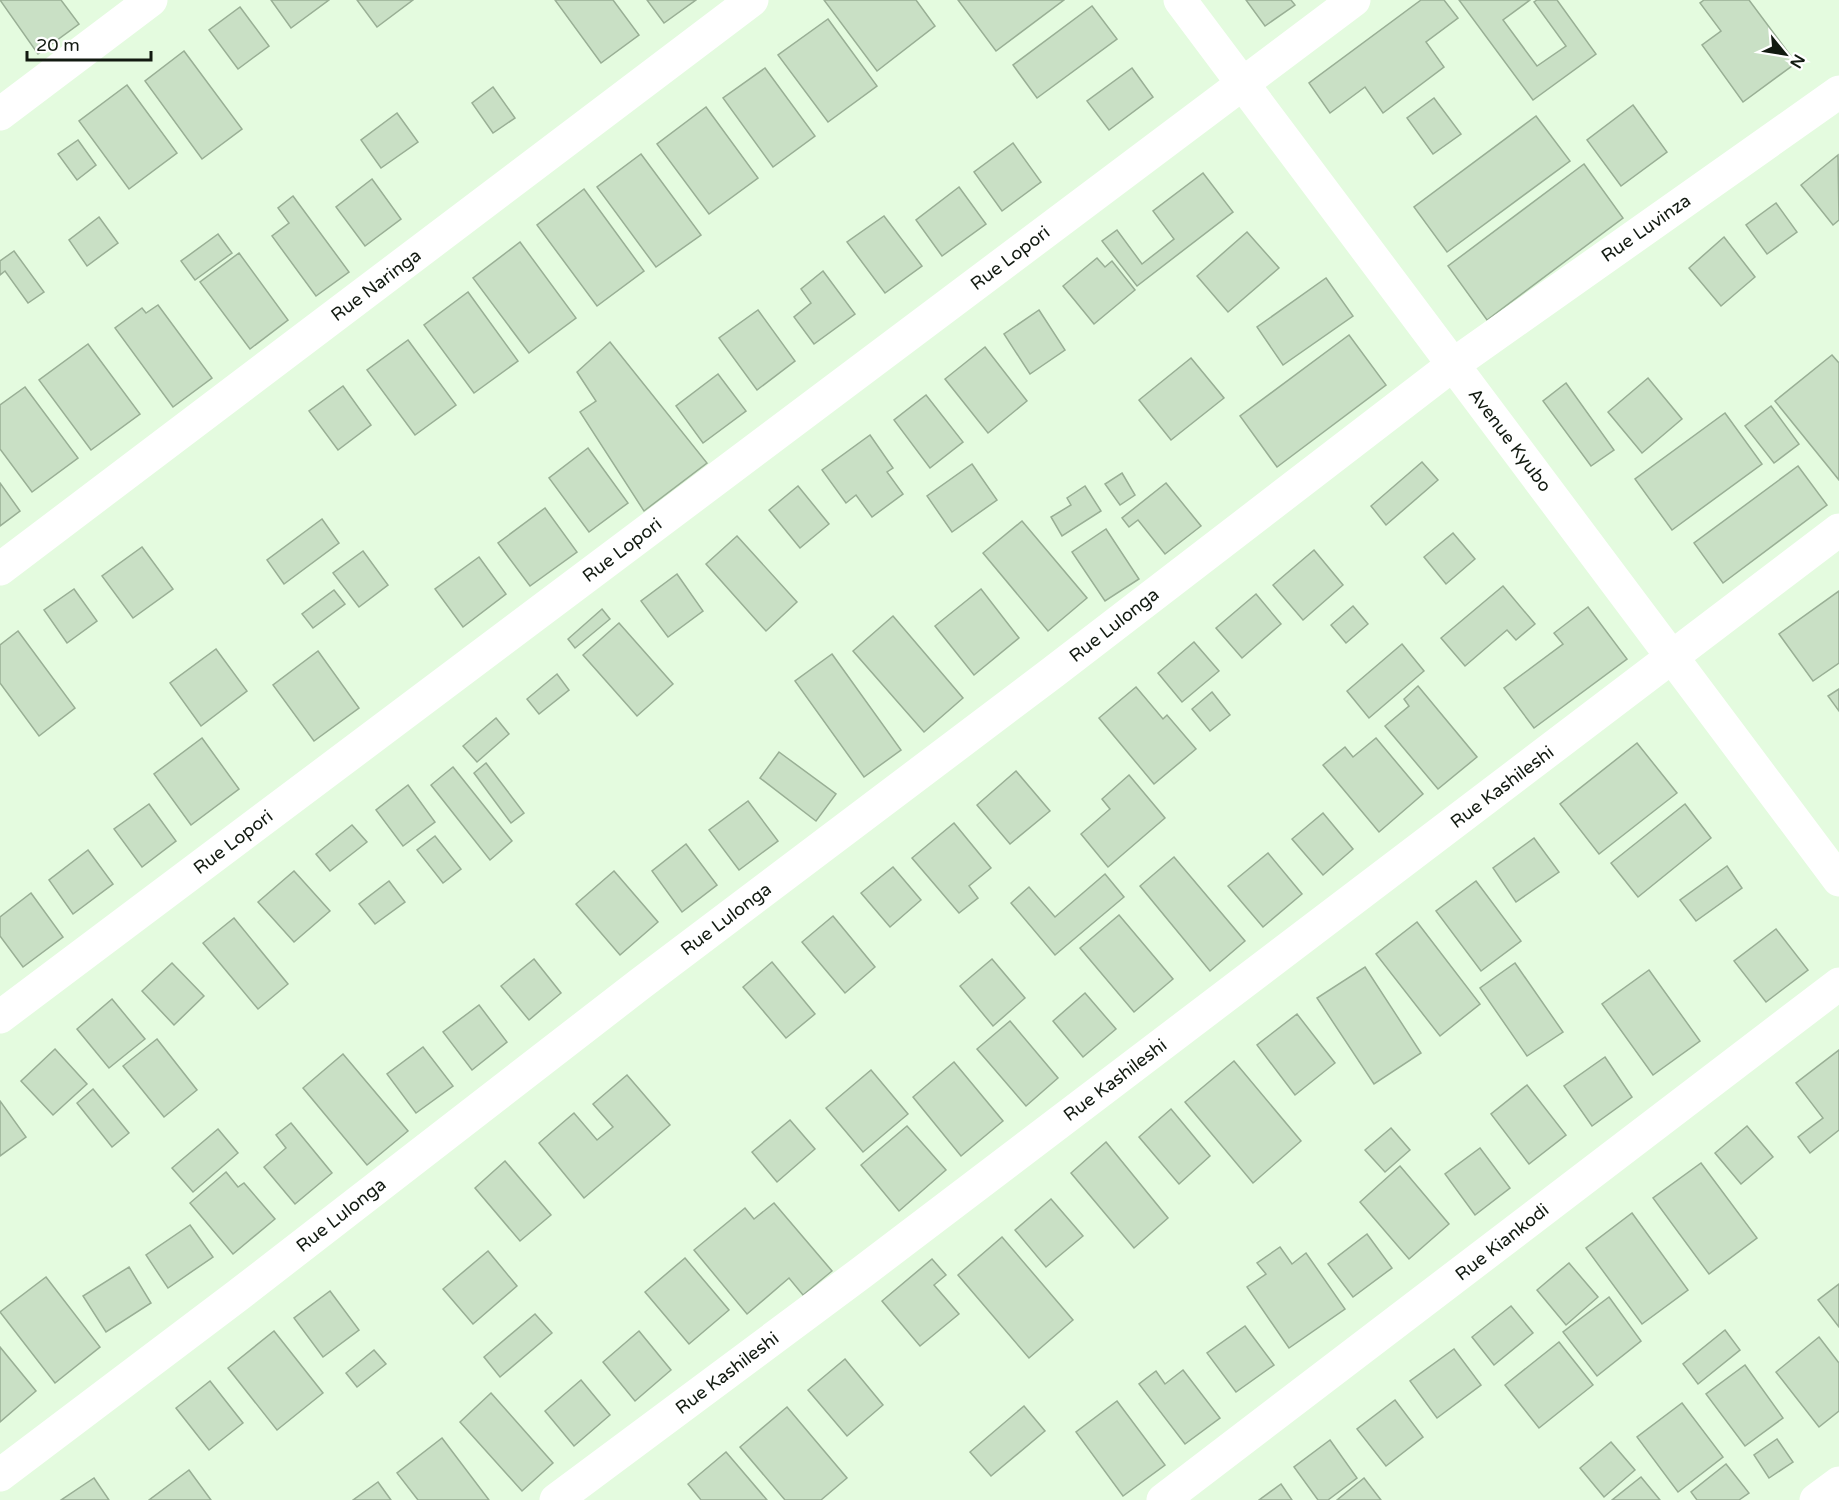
<svg xmlns="http://www.w3.org/2000/svg" width="1839" height="1500" viewBox="0 0 1839 1500" font-family="'Varela Round',sans-serif">
	<style>
		.building { fill: #c9e0c5; stroke: #99af95; stroke-width: 1.5 }
		.lines { fill: none; stroke-linecap: round; stroke-linejoin: round }
		.street { stroke: #fff; stroke-width: 33 }
		.labels { text-anchor: middle; dominant-baseline: central; stroke-width: 5; stroke-linejoin: round; paint-order: stroke }
		.street-label { font-size: 18px; fill: #121a11; stroke: #fff }
	</style>
	<rect width="100%" height="100%" fill="#e4fbdf"/>
	<g class="building">
		<polygon points="0,0 61,0 79,24 38,54"/>
		<polygon points="271,0 329,0 291,28"/>
		<polygon points="357,0 413,0 377,27"/>
		<polygon points="555,0 613,0 639,35 601,63"/>
		<polygon points="647,0 696,0 664,23"/>
		<polygon points="824,0 916,0 935,26 877,71"/>
		<polygon points="958,0 1064,0 996,51"/>
		<polygon points="1246,0 1291,0 1295,5 1265,26"/>
		<polygon points="1421,0 1444,0 1458,18 1426,42 1444,67 1383,113 1365,87 1330,113 1309,83"/>
		<polygon points="1459,0 1530,0 1503,20 1537,66 1566,46 1534,2 1537,0 1557,0 1596,54 1533,100"/>
		<polygon points="1704,0 1749,0 1796,63 1743,102 1702,45 1721,31 1700,3"/>
		<polygon points="1092,6 1117,39 1037,98 1013,65"/>
		<polygon points="240,7 269,46 238,69 209,30"/>
		<polygon points="828,19 877,86 828,122 778,55"/>
		<polygon points="184,51 242,129 202,159 145,81"/>
		<polygon points="765,68 815,136 773,167 723,98"/>
		<polygon points="1132,68 1153,97 1109,130 1087,101"/>
		<polygon points="127,85 177,153 129,189 79,121"/>
		<polygon points="493,87 515,118 493,133 472,103"/>
		<polygon points="1434,98 1461,134 1433,154 1407,118"/>
		<polygon points="1633,105 1667,152 1621,186 1587,140"/>
		<polygon points="706,107 758,178 709,214 657,144"/>
		<polygon points="397,113 418,142 381,168 361,140"/>
		<polygon points="1536,116 1570,161 1447,252 1414,207"/>
		<polygon points="78,140 96,165 77,180 58,154"/>
		<polygon points="1013,143 1041,182 1002,211 974,172"/>
		<polygon points="641,154 701,235 656,267 597,187"/>
		<polygon points="1838,155 1839,220 1833,225 1801,185"/>
		<polygon points="1584,164 1623,218 1487,320 1448,266"/>
		<polygon points="1203,173 1233,212 1137,286 1102,241 1117,230 1142,264 1174,239 1153,211"/>
		<polygon points="372,179 401,219 365,246 336,207"/>
		<polygon points="959,187 986,224 942,256 916,220"/>
		<polygon points="584,189 644,271 597,306 537,225"/>
		<polygon points="293,196 349,272 316,296 272,236 289,223 278,208"/>
		<polygon points="1776,203 1797,232 1767,254 1746,225"/>
		<polygon points="884,216 922,266 885,293 847,242"/>
		<polygon points="99,217 118,243 87,266 69,240"/>
		<polygon points="1247,232 1279,268 1228,312 1197,276"/>
		<polygon points="218,234 232,253 195,280 181,261"/>
		<polygon points="1724,237 1755,277 1721,306 1689,268"/>
		<polygon points="520,242 576,318 529,353 473,278"/>
		<polygon points="14,251 44,292 28,303 5,271 0,275 0,261"/>
		<polygon points="239,253 288,320 250,349 200,282"/>
		<polygon points="1097,258 1105,267 1112,261 1135,290 1094,324 1063,286"/>
		<polygon points="823,271 855,314 814,344 794,317 811,303 801,289"/>
		<polygon points="1326,278 1353,316 1283,365 1257,327"/>
		<polygon points="468,292 518,361 474,393 424,325"/>
		<polygon points="158,305 212,378 173,407 115,328 142,308 146,313"/>
		<polygon points="758,310 795,361 757,390 719,338"/>
		<polygon points="1039,310 1065,350 1030,374 1004,334"/>
		<polygon points="1349,335 1386,385 1277,467 1240,416"/>
		<polygon points="408,340 456,405 415,435 367,370"/>
		<polygon points="610,342 707,463 644,511 580,412 596,401 577,372"/>
		<polygon points="88,344 140,414 91,450 39,380"/>
		<polygon points="985,347 1027,401 988,433 945,379"/>
		<polygon points="1832,355 1839,363 1839,480 1775,401"/>
		<polygon points="1191,358 1224,398 1171,440 1139,400"/>
		<polygon points="718,374 746,411 703,443 676,406"/>
		<polygon points="1648,378 1682,419 1642,453 1608,412"/>
		<polygon points="1566,383 1614,450 1591,466 1543,401"/>
		<polygon points="343,386 371,425 338,450 309,411"/>
		<polygon points="25,387 78,458 32,492 0,449 0,405"/>
		<polygon points="926,395 963,442 930,468 894,420"/>
		<polygon points="1771,406 1799,444 1774,463 1745,426"/>
		<polygon points="1725,413 1762,464 1672,530 1635,479"/>
		<polygon points="870,435 893,468 887,472 903,494 872,517 856,495 846,503 822,470"/>
		<polygon points="588,448 628,503 589,532 549,478"/>
		<polygon points="1422,462 1438,480 1386,525 1371,506"/>
		<polygon points="972,464 997,500 952,532 927,496"/>
		<polygon points="1798,466 1827,505 1723,583 1694,543"/>
		<polygon points="1122,473 1135,495 1120,505 1105,484"/>
		<polygon points="0,483 20,511 0,526"/>
		<polygon points="1166,483 1201,526 1165,554 1138,520 1129,527 1122,518"/>
		<polygon points="798,486 829,524 800,548 769,510"/>
		<polygon points="1085,486 1101,511 1062,536 1051,517 1071,505 1067,498"/>
		<polygon points="545,508 577,552 530,586 498,543"/>
		<polygon points="322,519 339,543 284,584 267,560"/>
		<polygon points="1022,521 1087,598 1048,631 983,553"/>
		<polygon points="1106,529 1139,579 1105,601 1072,552"/>
		<polygon points="1453,533 1475,559 1446,584 1424,557"/>
		<polygon points="737,536 797,602 766,631 706,564"/>
		<polygon points="142,547 173,589 133,618 102,576"/>
		<polygon points="1314,550 1343,585 1303,620 1273,585"/>
		<polygon points="363,551 388,585 359,607 333,573"/>
		<polygon points="479,557 506,594 463,627 435,589"/>
		<polygon points="677,574 703,611 668,637 641,601"/>
		<polygon points="1503,586 1535,624 1516,640 1507,630 1465,666 1441,638"/>
		<polygon points="74,589 97,621 67,643 44,610"/>
		<polygon points="981,589 1019,638 974,675 935,626"/>
		<polygon points="334,590 345,604 313,628 302,614"/>
		<polygon points="1839,591 1839,663 1813,681 1779,634"/>
		<polygon points="1256,594 1281,624 1242,658 1216,628"/>
		<polygon points="1353,606 1368,624 1346,643 1331,625"/>
		<polygon points="1588,607 1627,659 1534,728 1504,688 1563,644 1554,633"/>
		<polygon points="602,609 610,619 575,648 568,639"/>
		<polygon points="893,616 963,698 924,732 853,651"/>
		<polygon points="619,623 673,684 637,716 583,655"/>
		<polygon points="18,631 75,708 39,736 0,683 0,645"/>
		<polygon points="1194,642 1219,671 1182,702 1158,673"/>
		<polygon points="1402,644 1424,671 1369,718 1347,691"/>
		<polygon points="216,649 247,691 201,726 170,683"/>
		<polygon points="318,651 359,708 314,741 273,685"/>
		<polygon points="832,654 901,750 864,777 795,681"/>
		<polygon points="557,674 569,690 539,714 527,699"/>
		<polygon points="1418,686 1477,757 1438,789 1385,726 1409,706 1404,699"/>
		<polygon points="1136,687 1163,719 1167,715 1196,749 1154,784 1099,718"/>
		<polygon points="1839,689 1839,711 1828,696"/>
		<polygon points="1212,692 1230,715 1210,731 1192,709"/>
		<polygon points="496,718 509,734 477,762 463,746"/>
		<polygon points="202,738 239,789 191,825 154,774"/>
		<polygon points="1376,738 1423,794 1379,832 1323,765 1345,747 1353,757"/>
		<polygon points="1637,743 1677,793 1599,854 1560,804"/>
		<polygon points="779,752 836,794 816,821 760,778"/>
		<polygon points="486,763 524,813 511,823 474,773"/>
		<polygon points="453,767 512,841 490,860 431,785"/>
		<polygon points="1016,771 1050,811 1010,844 977,805"/>
		<polygon points="1129,775 1165,818 1108,867 1081,834 1110,809 1102,799"/>
		<polygon points="408,785 435,822 403,846 376,810"/>
		<polygon points="748,801 778,841 739,870 709,830"/>
		<polygon points="149,804 176,841 142,867 114,829"/>
		<polygon points="1685,804 1711,838 1638,897 1611,863"/>
		<polygon points="1323,813 1353,849 1323,875 1292,839"/>
		<polygon points="954,823 991,868 969,886 978,898 959,913 912,858"/>
		<polygon points="352,825 367,842 330,871 316,854"/>
		<polygon points="435,836 461,869 443,883 417,850"/>
		<polygon points="1534,838 1559,872 1516,902 1493,868"/>
		<polygon points="686,844 717,885 682,912 652,871"/>
		<polygon points="88,850 113,884 73,914 49,880"/>
		<polygon points="1268,853 1302,894 1263,927 1228,886"/>
		<polygon points="1174,857 1245,941 1210,971 1140,886"/>
		<polygon points="1727,866 1742,888 1696,921 1680,900"/>
		<polygon points="893,867 921,900 890,927 861,893"/>
		<polygon points="294,871 330,911 294,942 258,902"/>
		<polygon points="614,871 658,922 620,955 576,904"/>
		<polygon points="1105,874 1124,897 1055,955 1011,903 1029,887 1055,917"/>
		<polygon points="389,881 405,902 375,924 359,904"/>
		<polygon points="1476,881 1521,941 1481,971 1436,911"/>
		<polygon points="31,893 63,937 23,967 0,936 0,917"/>
		<polygon points="1119,915 1173,979 1134,1012 1080,948"/>
		<polygon points="833,916 875,967 845,993 802,942"/>
		<polygon points="234,918 288,984 258,1009 203,943"/>
		<polygon points="1417,922 1480,1004 1440,1036 1376,954"/>
		<polygon points="1776,929 1808,970 1766,1002 1734,961"/>
		<polygon points="534,959 561,993 529,1020 501,986"/>
		<polygon points="992,959 1025,998 993,1026 960,986"/>
		<polygon points="772,962 815,1014 786,1038 743,987"/>
		<polygon points="172,963 204,996 174,1025 142,991"/>
		<polygon points="1515,963 1563,1032 1527,1056 1480,988"/>
		<polygon points="1365,967 1421,1053 1374,1084 1317,998"/>
		<polygon points="1649,970 1700,1041 1653,1075 1602,1004"/>
		<polygon points="1085,993 1116,1029 1083,1057 1053,1021"/>
		<polygon points="112,999 145,1039 109,1068 77,1029"/>
		<polygon points="479,1005 507,1042 472,1070 443,1032"/>
		<polygon points="1297,1014 1335,1063 1295,1095 1257,1045"/>
		<polygon points="1010,1021 1058,1078 1026,1106 977,1049"/>
		<polygon points="157,1039 197,1090 164,1117 123,1066"/>
		<polygon points="423,1047 453,1086 416,1113 387,1074"/>
		<polygon points="55,1049 87,1084 53,1115 21,1081"/>
		<polygon points="1839,1050 1839,1130 1810,1153 1798,1137 1823,1118 1796,1083"/>
		<polygon points="343,1054 408,1131 367,1165 303,1088"/>
		<polygon points="1605,1057 1632,1097 1592,1126 1564,1086"/>
		<polygon points="1234,1061 1301,1141 1253,1183 1185,1102"/>
		<polygon points="954,1062 1003,1121 961,1156 913,1097"/>
		<polygon points="871,1070 908,1114 863,1152 826,1108"/>
		<polygon points="627,1075 670,1125 584,1198 539,1143 574,1113 597,1140 613,1127 593,1104"/>
		<polygon points="1527,1085 1566,1135 1529,1164 1491,1114"/>
		<polygon points="93,1089 129,1133 112,1147 77,1103"/>
		<polygon points="0,1101 26,1137 0,1156"/>
		<polygon points="1171,1109 1210,1156 1179,1184 1139,1137"/>
		<polygon points="790,1120 815,1149 777,1182 752,1152"/>
		<polygon points="291,1123 332,1173 295,1204 264,1167 286,1148 276,1135"/>
		<polygon points="907,1126 946,1170 899,1211 861,1165"/>
		<polygon points="1747,1126 1773,1157 1741,1184 1715,1153"/>
		<polygon points="1391,1128 1410,1150 1385,1172 1365,1150"/>
		<polygon points="218,1129 238,1153 193,1192 172,1168"/>
		<polygon points="1106,1142 1168,1218 1134,1248 1071,1173"/>
		<polygon points="1480,1148 1510,1188 1475,1215 1445,1174"/>
		<polygon points="505,1161 551,1215 520,1241 475,1188"/>
		<polygon points="1701,1163 1757,1238 1709,1274 1653,1198"/>
		<polygon points="1400,1166 1449,1224 1409,1259 1360,1202"/>
		<polygon points="226,1172 238,1187 244,1183 275,1219 233,1254 190,1203"/>
		<polygon points="1051,1199 1083,1236 1046,1267 1015,1230"/>
		<polygon points="774,1203 832,1271 803,1295 789,1278 747,1314 694,1250 745,1208 754,1219"/>
		<polygon points="1632,1213 1688,1290 1642,1324 1586,1248"/>
		<polygon points="190,1225 213,1257 168,1288 146,1255"/>
		<polygon points="1367,1234 1392,1268 1353,1297 1328,1264"/>
		<polygon points="1002,1237 1073,1320 1029,1358 958,1275"/>
		<polygon points="1280,1247 1292,1264 1306,1253 1345,1309 1289,1348 1247,1287 1266,1274 1257,1263"/>
		<polygon points="488,1251 517,1286 473,1324 443,1289"/>
		<polygon points="685,1258 729,1310 689,1344 645,1292"/>
		<polygon points="932,1259 946,1275 934,1285 959,1314 920,1346 882,1301"/>
		<polygon points="1569,1263 1598,1297 1566,1325 1537,1290"/>
		<polygon points="129,1267 151,1303 106,1332 83,1296"/>
		<polygon points="46,1277 100,1347 55,1383 0,1312"/>
		<polygon points="1839,1284 1839,1327 1818,1300"/>
		<polygon points="330,1291 359,1330 323,1357 294,1318"/>
		<polygon points="1609,1297 1641,1341 1597,1376 1563,1332"/>
		<polygon points="1511,1306 1533,1333 1494,1365 1472,1337"/>
		<polygon points="535,1314 552,1333 500,1377 484,1357"/>
		<polygon points="1245,1326 1274,1365 1236,1392 1207,1353"/>
		<polygon points="1725,1330 1740,1350 1698,1384 1683,1364"/>
		<polygon points="274,1331 323,1393 277,1430 228,1368"/>
		<polygon points="639,1331 671,1370 635,1401 603,1362"/>
		<polygon points="1819,1337 1839,1363 1839,1411 1819,1427 1776,1372"/>
		<polygon points="1559,1342 1593,1385 1539,1428 1505,1385"/>
		<polygon points="0,1347 36,1391 0,1422"/>
		<polygon points="1454,1349 1481,1385 1437,1418 1410,1381"/>
		<polygon points="374,1350 386,1364 357,1387 346,1373"/>
		<polygon points="845,1359 883,1405 847,1436 808,1390"/>
		<polygon points="1745,1365 1783,1418 1745,1446 1706,1394"/>
		<polygon points="1183,1370 1220,1418 1185,1444 1139,1384 1156,1371 1165,1384"/>
		<polygon points="581,1380 610,1415 574,1446 545,1411"/>
		<polygon points="210,1381 243,1423 209,1450 176,1408"/>
		<polygon points="491,1393 553,1463 522,1491 460,1422"/>
		<polygon points="1395,1400 1423,1437 1386,1466 1357,1429"/>
		<polygon points="1117,1401 1165,1465 1123,1496 1076,1432"/>
		<polygon points="1682,1403 1723,1457 1678,1492 1637,1437"/>
		<polygon points="1024,1406 1045,1431 991,1476 970,1452"/>
		<polygon points="787,1407 847,1478 821,1500 785,1500 740,1447"/>
		<polygon points="442,1438 489,1500 418,1500 397,1473"/>
		<polygon points="1777,1439 1793,1462 1769,1478 1754,1455"/>
		<polygon points="1330,1440 1357,1478 1328,1500 1318,1500 1294,1467"/>
		<polygon points="1611,1442 1635,1470 1604,1497 1580,1468"/>
		<polygon points="726,1452 767,1500 701,1500 688,1484"/>
		<polygon points="1726,1464 1749,1493 1739,1500 1697,1500 1691,1492"/>
		<polygon points="189,1470 211,1500 149,1500"/>
		<polygon points="1641,1477 1660,1500 1612,1500"/>
		<polygon points="94,1478 109,1500 61,1500"/>
		<polygon points="1364,1478 1381,1500 1337,1500"/>
		<polygon points="378,1482 391,1500 353,1500"/>
		<polygon points="1281,1484 1292,1500 1259,1500"/>
	</g>
	<g class="lines">
		<g class="street">
			<polyline points="1180,0 1839,880"/>
			<polyline points="0,114 151,0"/>
			<polyline points="0,569 752,0"/>
			<polyline points="0,1017 1354,0"/>
			<polyline points="0,1475 237,1296 640,984 1052,673 1454,364 1839,92"/>
			<polyline points="556,1500 861,1273 1839,530"/>
			<polyline points="1163,1500 1839,984"/>
			<polyline points="1816,1500 1839,1483"/>
		</g>
	</g>
	<g class="labels">
		<g class="street-label">
			<text transform="translate(1646 228) rotate(-35)">Rue Luvinza</text>
			<text transform="translate(1010 258) rotate(-37)">Rue Lopori</text>
			<text transform="translate(376 285) rotate(-37)">Rue Naringa</text>
			<text transform="translate(1510 440) rotate(53)">Avenue Kyubo</text>
			<text transform="translate(622 550) rotate(-37)">Rue Lopori</text>
			<text transform="translate(1114 625) rotate(-38)">Rue Lulonga</text>
			<text transform="translate(1502 787) rotate(-37)">Rue Kashileshi</text>
			<text transform="translate(233 842) rotate(-37)">Rue Lopori</text>
			<text transform="translate(726 919) rotate(-37)">Rue Lulonga</text>
			<text transform="translate(1115 1080) rotate(-37)">Rue Kashileshi</text>
			<text transform="translate(341 1215) rotate(-38)">Rue Lulonga</text>
			<text transform="translate(1502 1242) rotate(-38)">Rue Kiankodi</text>
			<text transform="translate(727 1373) rotate(-37)">Rue Kashileshi</text>
		</g>
	</g>
	<g transform="translate(1785 54) rotate(120)" stroke="#ffffff" stroke-width="4.5" paint-order="stroke">
	<path d="M0-4.5L10 22L0 15L-10 22Z" fill="#121a11"/>
	<text y="-9" font-size="16" font-weight="bold" text-anchor="middle" fill="#121a11">N</text>
	</g>
	<path d="M27 51v9h124v-9" fill="none" stroke="#121a11" stroke-width="3"/>
	<text x="36" y="51" font-size="18" fill="#121a11" stroke="#ffffff" stroke-width="4.5" paint-order="stroke">20 m</text>
</svg>
